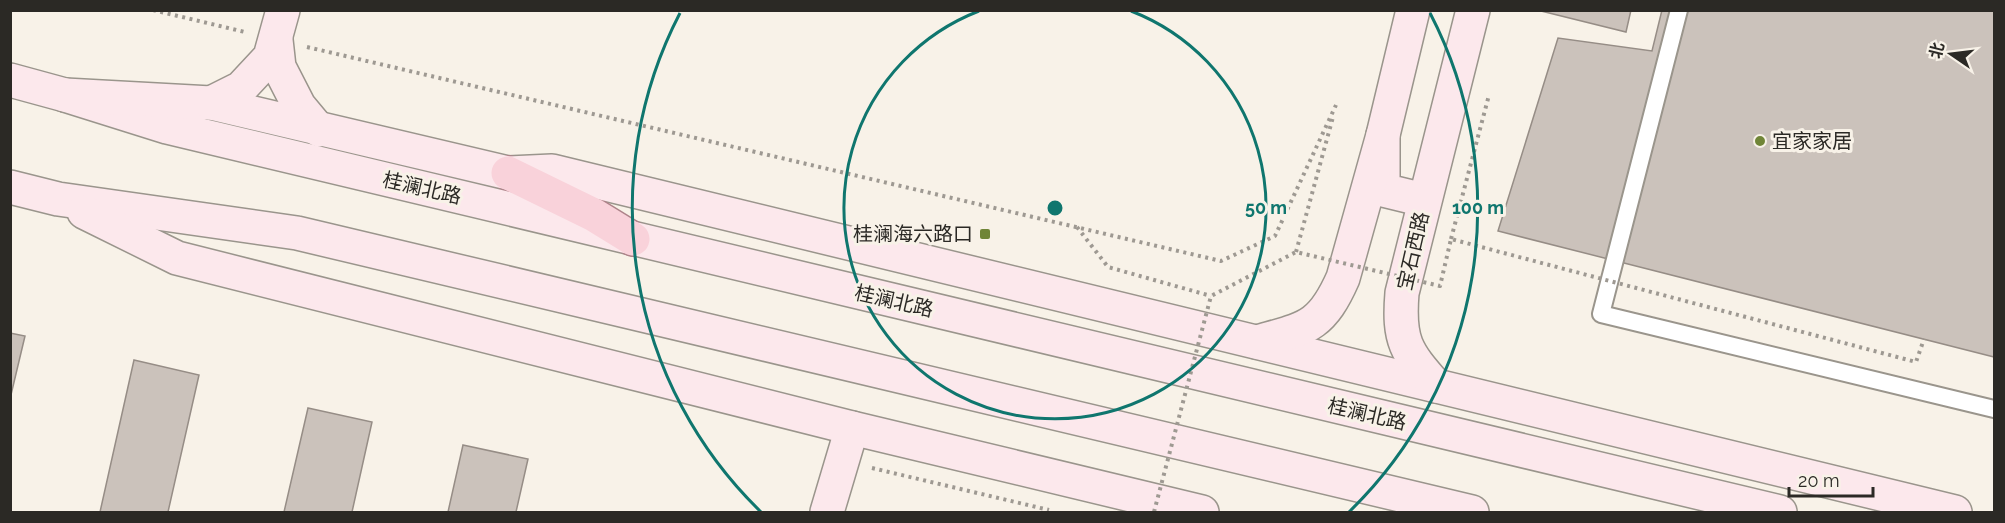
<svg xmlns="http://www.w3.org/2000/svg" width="2005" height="523" viewBox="0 0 2005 523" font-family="Raleway,'Noto Sans SC',sans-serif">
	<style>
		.building { fill: #cbc2bb; stroke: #968d86; stroke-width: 1.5 }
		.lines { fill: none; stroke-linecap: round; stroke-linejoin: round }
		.lane-casing { stroke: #9a958c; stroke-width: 20 }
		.secondary-casing { stroke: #9a958c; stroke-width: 36 }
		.primary-casing { stroke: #ae838a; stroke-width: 36 }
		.path { stroke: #9e9992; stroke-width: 4; stroke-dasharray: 3 4.5; stroke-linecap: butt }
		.lane { stroke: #fff; stroke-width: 16 }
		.secondary { stroke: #fce8ec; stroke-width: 33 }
		.primary { stroke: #f9d2da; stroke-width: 33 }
		.path-bridge { stroke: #9e9992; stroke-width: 4; stroke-dasharray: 3 4.5; stroke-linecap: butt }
		.ring { fill: none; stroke: #0f766e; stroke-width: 3 }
		.poi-dot { fill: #708537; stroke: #f8f2e8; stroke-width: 2 }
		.labels { text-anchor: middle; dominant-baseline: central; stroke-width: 6; stroke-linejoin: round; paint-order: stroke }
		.poi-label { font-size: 20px; fill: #2b2925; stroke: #f8f2e8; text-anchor: start }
		.street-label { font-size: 20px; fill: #2b2925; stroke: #f8f2e8 }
		.centre { fill: #0f766e; stroke: #f8f2e8; stroke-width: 3 }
		.ring-label { font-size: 18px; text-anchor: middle; font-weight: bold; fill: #0f766e; stroke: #f8f2e8; stroke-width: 6; stroke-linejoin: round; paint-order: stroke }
	</style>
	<rect width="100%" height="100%" fill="#f8f2e8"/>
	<g class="building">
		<polygon points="1537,10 1631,10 1626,32"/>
		<polygon points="1662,10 1994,10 1994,357 1498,231 1558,38 1652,51"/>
		<polygon points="10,333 25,336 10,399"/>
		<polygon points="134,360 199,375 168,512 100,512"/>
		<polygon points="308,408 372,422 352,512 284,512"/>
		<polygon points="463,445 528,459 516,512 448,512"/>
	</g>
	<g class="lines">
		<g class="lane-casing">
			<polyline id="lane" points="1679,10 1601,314 1994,409"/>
		</g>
		<g class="secondary-casing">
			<g id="secondary">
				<polyline points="1413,10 1383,135 1383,190 1424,200"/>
				<polyline points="276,40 279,67 299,106 319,130"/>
				<polyline points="10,80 65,95 167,127 1780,512"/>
				<polyline points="65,95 211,103 508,173 552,171 1955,512"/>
				<polyline points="211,103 241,88 270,57 283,10"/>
				<polyline points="10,187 58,199 297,233 1472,512"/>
				<polyline points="84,212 177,258 852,428 1202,512"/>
				<path d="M1257 342C1306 328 1321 328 1343 278L1383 135"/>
				<path d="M1436 386C1406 352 1398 341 1402 293L1473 10"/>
				<polyline points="827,512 852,428"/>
			</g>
		</g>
		<g class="primary-casing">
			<polyline id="primary" points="508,173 594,215 633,239"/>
		</g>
		<g class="path">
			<polyline points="153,10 245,32"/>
			<polyline points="307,47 1221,261 1275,236 1336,105"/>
			<polyline points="1077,227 1108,267 1211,296"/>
			<polyline points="1451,239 1489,95"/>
			<polyline points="1296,252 1333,117"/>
			<polyline points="872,468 1049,510"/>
		</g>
		<use href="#lane" class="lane"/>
		<use href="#secondary" class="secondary"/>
		<use href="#primary" class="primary"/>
		<polyline class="path-bridge" points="1154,512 1211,296 1296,252 1440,286 1451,239 1916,362 1924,339"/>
	</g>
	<g class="ring">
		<path d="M1131 11A211 211 0 1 1 979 11"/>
		<path d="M761 512A423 423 0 0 1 680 13M1430 13A423 423 0 0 1 1349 512"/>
	</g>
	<g class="poi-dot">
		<circle cx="1760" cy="141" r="6"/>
		<rect x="979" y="228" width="12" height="12" rx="3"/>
	</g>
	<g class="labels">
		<g class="poi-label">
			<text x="1772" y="141">宜家家居</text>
			<text x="973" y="234" text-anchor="end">桂澜海六路口</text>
		</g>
		<g class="street-label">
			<text transform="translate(422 188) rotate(13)">桂澜北路</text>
			<text transform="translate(1413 251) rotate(-77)">宝石西路</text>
			<text transform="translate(894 301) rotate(13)">桂澜北路</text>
			<text transform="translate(1367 414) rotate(13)">桂澜北路</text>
		</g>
	</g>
	<circle cx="1055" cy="208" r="9" class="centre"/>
	<g class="ring-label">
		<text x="1266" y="214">50 m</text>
		<text x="1478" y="214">100 m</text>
	</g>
	<rect width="2005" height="523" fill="none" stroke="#2b2925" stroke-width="24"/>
	<g transform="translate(1951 54) rotate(284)" stroke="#f8f2e8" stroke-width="4.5" paint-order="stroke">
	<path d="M0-4.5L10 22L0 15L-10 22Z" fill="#2b2925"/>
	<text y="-9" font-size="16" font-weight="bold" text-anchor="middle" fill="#2b2925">北</text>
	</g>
	<path d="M1789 487v9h84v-9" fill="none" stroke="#2b2925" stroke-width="3"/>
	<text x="1798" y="487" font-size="18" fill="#2b2925" stroke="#f8f2e8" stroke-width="4.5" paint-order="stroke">20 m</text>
</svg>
